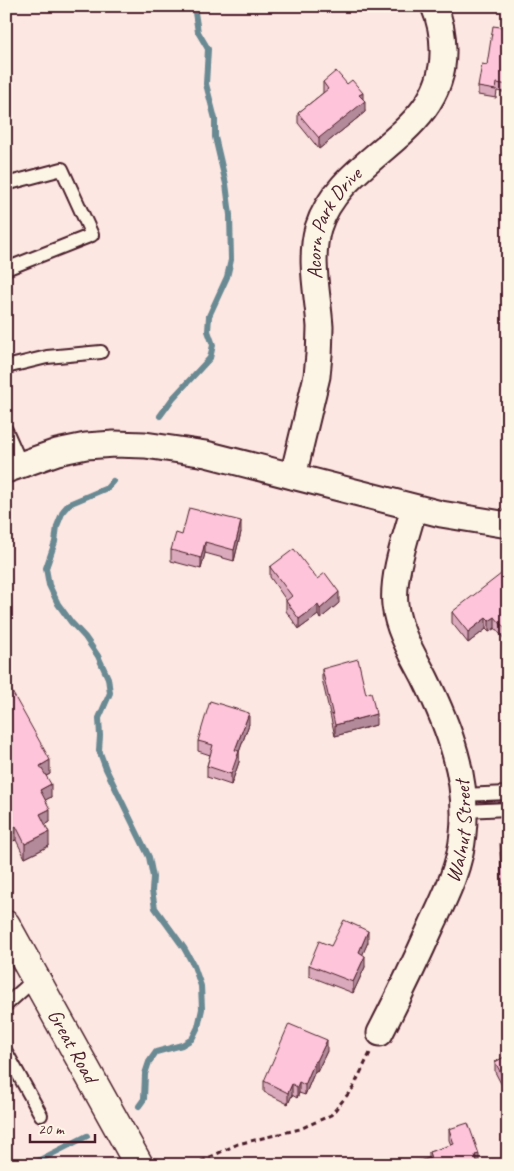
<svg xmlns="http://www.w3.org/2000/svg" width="514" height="1171" viewBox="0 0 514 1171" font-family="Caveat,sans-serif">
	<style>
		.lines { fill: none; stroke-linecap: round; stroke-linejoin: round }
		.stream { stroke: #698993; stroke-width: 6 }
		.service-casing { stroke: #4a1f2b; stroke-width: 16 }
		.minor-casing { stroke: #4a1f2b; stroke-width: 29 }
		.secondary-casing { stroke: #4a1f2b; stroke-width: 31 }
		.path { stroke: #4a1f2b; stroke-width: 3; stroke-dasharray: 5 4; stroke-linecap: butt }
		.service { stroke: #fcf5e5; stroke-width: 12 }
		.minor { stroke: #fcf5e5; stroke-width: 25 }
		.secondary { stroke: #fcf5e5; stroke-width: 28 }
		.wall { fill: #daa9bb; stroke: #4a1f2b }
		.shaded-wall { fill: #b28a99; stroke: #4a1f2b }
		.building { fill: #fec5da; stroke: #4a1f2b }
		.labels { text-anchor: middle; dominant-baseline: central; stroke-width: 4.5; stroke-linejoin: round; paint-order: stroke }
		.street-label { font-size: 21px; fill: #4a1f2b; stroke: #fcf5e5 }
	</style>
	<rect width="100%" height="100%" fill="#fde7e2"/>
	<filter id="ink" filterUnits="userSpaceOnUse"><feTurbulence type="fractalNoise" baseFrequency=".02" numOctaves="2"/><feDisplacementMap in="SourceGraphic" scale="10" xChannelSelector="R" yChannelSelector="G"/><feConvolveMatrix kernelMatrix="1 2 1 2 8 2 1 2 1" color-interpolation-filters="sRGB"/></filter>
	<g filter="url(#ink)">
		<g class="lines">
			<g class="stream">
				<polyline points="160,416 173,398 210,358 213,345 208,331 209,316 227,277 231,260 230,215 226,184 215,137 215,119 206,84 208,49 198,32 194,6"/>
				<polyline points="113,481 107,488 69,504 63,511 57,526 55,542 46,568 49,585 58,604 71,622 85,637 98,656 108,678 110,693 99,718 100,736 99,750 106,769 149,857 153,877 152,891 155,908 184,948 194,966 201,986 202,1009 198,1027 192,1039 182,1045 156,1052 149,1062 145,1074 144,1099 139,1106"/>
				<polyline points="30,1165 87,1136"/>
			</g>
			<g class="service-casing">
				<g id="service">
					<polyline points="6,184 62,169 92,235 6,269"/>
					<polyline points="6,367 47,357 101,352"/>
					<polyline points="6,430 21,464"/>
					<polyline points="462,795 508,793"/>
					<polyline points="464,811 508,809"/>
					<polyline points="6,1005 36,978"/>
					<polyline points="6,1052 41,1115"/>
				</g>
			</g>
			<g class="minor-casing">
				<g id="minor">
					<polyline points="6,470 57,452 86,446 114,444 145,445 206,454 441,514 508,525"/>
					<path id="s1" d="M293 476 317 376C319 360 320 343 320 327 318 295 309 260 318 228 341 154 445 136 443 50 443 35 440 20 434 6"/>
					<path id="s2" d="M380 1033C398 998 415 963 431 927 445 897 460 868 463 834 469 779 449 727 425 678 413 655 398 631 395 605 392 575 406 537 414 508"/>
				</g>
			</g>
			<g class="secondary-casing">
				<g id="secondary">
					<path id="s3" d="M6 925 139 1165"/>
				</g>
			</g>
			<polyline class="path" points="193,1165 238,1144 300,1129 331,1115 353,1088 370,1053"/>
			<use href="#service" class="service"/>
			<use href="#minor" class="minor"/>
			<use href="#secondary" class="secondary"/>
		</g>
		<g class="wall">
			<polygon points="508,28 508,93 497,91 496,98 478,95 478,87 487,65"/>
			<polygon points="323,82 347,84 363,99 365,112 319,149 298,123 298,113 323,93"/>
			<polygon points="241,532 234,561 205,553 201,569 171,561 171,550 182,535"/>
			<polygon points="270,567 317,579 339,603 320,619 318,615 299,629 286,611 286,600 270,577"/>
			<polygon points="508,582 505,640 495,628 489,632 486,629 468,643 452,623 452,612"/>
			<polygon points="322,669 376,725 335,736 322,679"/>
			<polygon points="6,693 50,774 46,776 51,797 45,800 50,822 45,825 49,846 25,858 16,840 13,841 6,830"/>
			<polygon points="249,724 239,752 239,762 231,785 207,777 207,766 210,755 198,751 198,741"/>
			<polygon points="508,843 508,893 502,894 500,852"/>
			<polygon points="368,942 362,955 365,967 353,993 309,976 309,965 331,946"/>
			<polygon points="327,1051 317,1072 315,1071 305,1095 299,1093 297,1098 292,1095 288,1104 264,1092 264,1081"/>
			<polygon points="508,1055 508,1097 495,1072 495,1062"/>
			<polygon points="449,1129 479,1165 416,1165 416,1162 429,1158 429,1152 451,1145 449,1140"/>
		</g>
		<g class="shaded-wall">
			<polygon points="363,93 363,103 365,101 365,112 319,149 319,138 359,95"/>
			<polygon points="241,521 241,532 234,561 234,550"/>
			<polygon points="205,542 205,553 201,569 201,558"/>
			<polygon points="339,592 339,603 320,619 320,609"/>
			<polygon points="318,605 318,615 299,629 299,619"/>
			<polygon points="495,617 495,628 489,632 489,621"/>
			<polygon points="486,618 486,629 468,643 468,632"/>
			<polygon points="508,627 508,638 505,640 505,629"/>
			<polygon points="249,713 249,724 239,752 239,762 231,785 231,774 235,750"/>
			<polygon points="376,714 376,725 335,736 335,725"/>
			<polygon points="50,760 50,774 40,779 40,766"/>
			<polygon points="51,784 51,797 40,803 40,790"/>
			<polygon points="50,809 50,822 40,828 40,814"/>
			<polygon points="16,826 16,840 13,841 13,828"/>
			<polygon points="49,832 49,846 25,858 25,844"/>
			<polygon points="368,931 368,942 359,963 359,952"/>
			<polygon points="365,956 365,967 353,993 353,982"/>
			<polygon points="327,1040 327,1051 317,1072 317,1061"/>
			<polygon points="315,1061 315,1071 305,1095 305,1085"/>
			<polygon points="299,1082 299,1093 297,1098 297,1087"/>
			<polygon points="292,1084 292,1095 288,1104 288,1093"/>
			<polygon points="6,1121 7,1121 7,1130 6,1131"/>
			<polygon points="479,1154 479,1165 475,1155"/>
		</g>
		<g class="building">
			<polygon points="493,26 508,28 508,85 497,83 496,90 478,87 482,64 487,65"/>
			<polygon points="336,71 347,84 352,80 363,93 359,95 365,101 319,138 298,113 328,89 323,82"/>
			<polygon points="189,508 241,521 234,550 205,542 201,558 171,550 176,533 182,535"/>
			<polygon points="294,549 317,579 325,573 339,592 320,609 318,605 299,619 286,601 292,596 270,567"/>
			<polygon points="501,574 508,582 508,627 505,629 495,617 489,621 486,618 468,632 452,612"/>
			<polygon points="358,659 366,694 371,692 376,714 335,725 322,669"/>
			<polygon points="11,690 50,760 40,766 51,784 40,790 50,809 40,814 49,832 25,844 16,826 13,828 6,816 6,693"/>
			<polygon points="210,701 249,713 235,750 239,751 231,774 207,766 213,745 198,741"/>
			<polygon points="500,843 508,843 508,884 502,884"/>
			<polygon points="344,920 368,931 359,952 365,956 353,982 309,965 319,941 331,946"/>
			<polygon points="289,1024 327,1040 317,1061 315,1061 305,1085 299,1082 297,1087 292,1084 288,1093 264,1081"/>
			<polygon points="508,1055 508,1086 495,1062"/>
			<polygon points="468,1123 479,1154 475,1155 478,1165 417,1165 416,1162 431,1158 429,1152 454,1144 449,1129"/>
		</g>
	</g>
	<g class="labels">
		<g class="street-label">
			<text stroke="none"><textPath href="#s1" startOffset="261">Acorn Park Drive</textPath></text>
			<text stroke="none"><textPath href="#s2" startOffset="219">Walnut Street</textPath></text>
			<text stroke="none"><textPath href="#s3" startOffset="138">Great Road</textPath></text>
		</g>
	</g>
	<rect width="514" height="1171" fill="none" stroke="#fcf5e5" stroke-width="25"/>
	<rect x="12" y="12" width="489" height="1146" fill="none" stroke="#4a1f2b" stroke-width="2" filter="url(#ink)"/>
	<path d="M30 1134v8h65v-8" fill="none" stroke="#4a1f2b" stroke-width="2.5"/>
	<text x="38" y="1134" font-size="15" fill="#4a1f2b" stroke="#fcf5e5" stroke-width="4" paint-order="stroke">20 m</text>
</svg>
